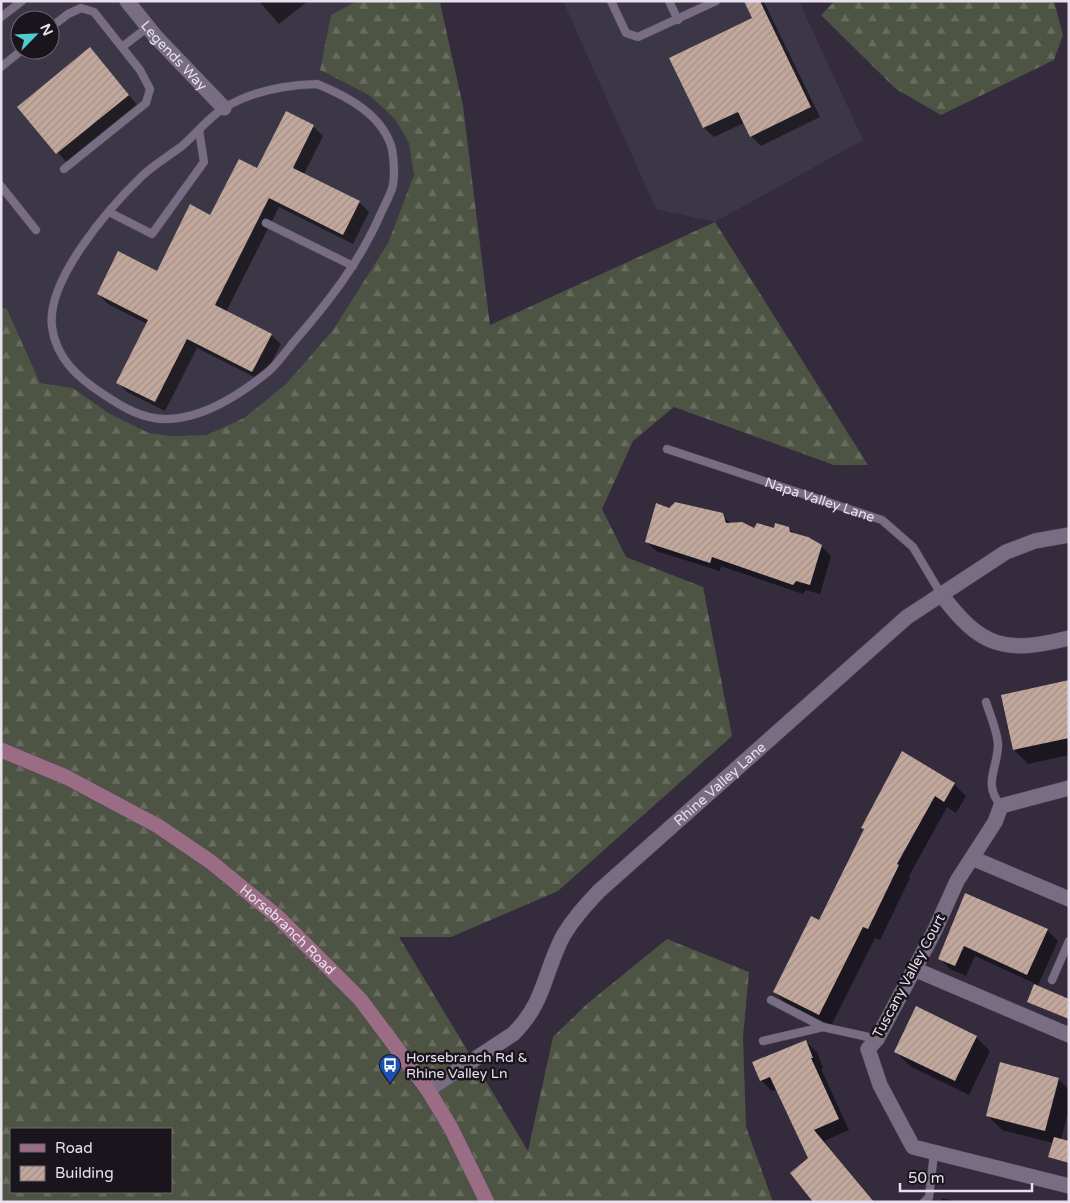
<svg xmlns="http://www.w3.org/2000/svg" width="1070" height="1203" viewBox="0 0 1070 1203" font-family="'Varela Round',sans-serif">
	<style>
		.commercial { fill: #3c3747; fill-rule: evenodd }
		.forest { fill: url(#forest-firs); fill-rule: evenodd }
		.shadow { fill: #0007 }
		.building { fill: url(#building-hatch) }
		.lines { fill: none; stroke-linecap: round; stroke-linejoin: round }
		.lane-casing { stroke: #514958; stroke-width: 9 }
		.street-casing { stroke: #514958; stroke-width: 16 }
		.secondary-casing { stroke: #514958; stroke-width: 16 }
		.lane { stroke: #786d82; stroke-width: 8 }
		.street { stroke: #786d82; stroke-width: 15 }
		.secondary { stroke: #9a6d85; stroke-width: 15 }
		.labels { text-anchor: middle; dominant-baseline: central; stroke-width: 5; stroke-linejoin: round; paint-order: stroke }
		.street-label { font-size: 14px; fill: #e8e1ed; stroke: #1a151d }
		.poi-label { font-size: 14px; fill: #e8e1ed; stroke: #1a151d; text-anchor: start }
	</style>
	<defs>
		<pattern id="forest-firs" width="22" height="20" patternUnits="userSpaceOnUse" patternTransform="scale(1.25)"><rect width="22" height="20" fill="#4e5443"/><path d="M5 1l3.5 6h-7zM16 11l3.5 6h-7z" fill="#686c5e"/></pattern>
		<pattern id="building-hatch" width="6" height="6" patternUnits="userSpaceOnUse" patternTransform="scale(1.25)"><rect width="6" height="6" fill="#c2a89c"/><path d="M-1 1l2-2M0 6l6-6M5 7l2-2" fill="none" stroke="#a38f87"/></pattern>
	</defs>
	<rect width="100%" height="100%" fill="#342b3d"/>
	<g class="commercial">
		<path d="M1 1H357L331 15 320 70 369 95 396 119 409 143 414 175 388 243 333 330 286 384 244 418 206 435 171 436 149 433 110 414 73 388 40 383 7 309 1 308ZM20 20H50V50H20Z"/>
		<polygon points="563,1 799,1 863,140 715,222 656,209"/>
	</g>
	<g class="forest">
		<path d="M357 1 440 3 463 106 490 325 715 222 868 465H834L674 407 633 441 602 509 626 557 703 587 732 736 558 891 451 937H399L528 1151 553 1037 587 1004 667 939 749 972 743 1037 746 1127 773 1202H1V308L7 309 40 383 73 388 110 414 149 433 171 436 206 435 222 428 244 418 286 384 333 330 388 243 414 175 409 143 395 119 369 95 320 70 331 15ZM11 1129H171V1192H11Z"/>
		<polygon points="835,1 1054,1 1063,35 1054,60 941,115 896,89 821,15"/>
	</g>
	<g class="shadow">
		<polygon points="259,1 308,1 279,24"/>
		<polygon points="746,1 764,2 820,117 761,146 751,136 744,123 714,137 704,128 670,58 754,18"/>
		<polygon points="99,59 138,106 67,163 19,107"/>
		<polygon points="287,113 313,126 323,136 304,174 359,202 369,212 353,244 279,207 226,312 271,335 281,344 262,381 197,348 165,411 127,392 118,382 147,324 108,304 98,294 157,272 258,170"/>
		<polygon points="669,509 722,515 731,524 754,530 788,528 796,535 821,546 831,556 820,594 806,590 803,594 721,566 720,571 656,551 646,541"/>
		<polygon points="1069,681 1069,755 1028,764 1014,750"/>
		<polygon points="903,753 954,784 966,796 956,813 947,807 909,876 910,878 880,940 875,938 831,1026 786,1003 774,992 819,921 865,830 862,827"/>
		<polygon points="966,895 1047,930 1058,941 1038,985 975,956 966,976 950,969 939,958"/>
		<polygon points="976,1037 990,1051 969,1095 910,1066 896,1052"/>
		<polygon points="806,1042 817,1052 823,1068 821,1069 849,1130 824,1141 873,1202 809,1158 777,1089 772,1091 761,1080"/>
		<polygon points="1058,1079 1069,1089 1069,1108 1061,1140 1069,1143 1069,1163 1049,1156 1053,1143 1002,1130 988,1116"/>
		<polygon points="942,1198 959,1202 941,1202"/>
	</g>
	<g class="building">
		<polygon points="744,1 760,1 811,107 750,137 738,112 703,128 669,58 752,18"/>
		<polygon points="90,47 129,95 56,154 17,107"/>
		<polygon points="286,111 314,125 293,168 360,201 343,235 269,198 215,305 272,334 252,372 187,339 155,402 116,383 148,320 97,294 118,251 157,271 190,204 210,215 239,159 257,168"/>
		<polygon points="675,502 723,513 726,523 742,522 754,528 757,523 774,528 775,523 789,527 790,532 808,537 822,545 810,585 796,581 793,585 712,557 710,563 645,542 656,503 669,508"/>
		<polygon points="1069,680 1069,738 1013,750 1001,695"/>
		<polygon points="902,751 955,783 944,802 935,796 897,864 899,865 868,929 863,927 819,1015 773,992 811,916 819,920 864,829 861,828"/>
		<polygon points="965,893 1048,929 1027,975 964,946 955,966 938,959"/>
		<polygon points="1034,984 1069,999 1069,1019 1027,1002"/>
		<polygon points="916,1006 977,1036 955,1081 894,1052"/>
		<polygon points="806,1040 813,1058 811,1058 839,1119 814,1130 874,1202 813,1202 790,1173 808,1158 770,1077 760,1081 752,1062"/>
		<polygon points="1000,1062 1059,1078 1045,1131 986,1116"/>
		<polygon points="1054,1137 1069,1141 1069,1163 1048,1157"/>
	</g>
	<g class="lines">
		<g class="lane-casing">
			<g id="lane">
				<polyline points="611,1 626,33 638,37 716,1"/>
				<polyline points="669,1 678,20"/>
				<polyline points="1,17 22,1"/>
				<polyline points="50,28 68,14 81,8 94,12 140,70 150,89 146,103 64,169"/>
				<polyline points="122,47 148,27"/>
				<polyline points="1,67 22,50"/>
				<path d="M317 84C347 96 383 115 392 149 394 161 395 173 393 185 391 194 385 204 381 213 360 262 327 304 292 344 285 353 277 364 269 371 241 394 205 418 168 419 144 420 122 407 103 394 78 378 56 358 52 327 46 280 109 208 141 177 153 165 169 156 182 146 196 134 209 117 224 108 252 91 285 85 317 84Z"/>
				<polyline points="1,186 36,230"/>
				<polyline points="109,212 152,234 204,162 199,130"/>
				<polyline points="266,223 353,266"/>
				<path id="s1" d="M667 449 882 520 913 547 941 594"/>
				<path d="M986 702C990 715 997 730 998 744 998 769 982 783 1001 806"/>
				<polyline points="1052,980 1069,941"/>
				<polyline points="771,1000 823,1027"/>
				<polyline points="763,1041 823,1027 877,1039"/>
				<polyline points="924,1202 929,1197 934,1153"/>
			</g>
		</g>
		<g class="street-casing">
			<g id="street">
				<path id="s2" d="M127 1 156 37 224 108"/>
				<path d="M941 594C981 648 1005 654 1069 638"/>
				<polyline points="1069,788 1001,806 995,822 957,881 934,932 877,1039 868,1049 880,1085 913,1147 1069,1186"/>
				<polyline points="972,858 1069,899"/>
				<polyline points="914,969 1069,1035"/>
				<path id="s3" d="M428 1090 513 1034C545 1003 544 972 563 936 573 919 585 906 599 891L907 617 1006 552 1035 541 1069 535"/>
			</g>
		</g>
		<g class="secondary-casing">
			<g id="secondary">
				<path id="s4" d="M1 750 66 777 158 826 211 862 278 917 360 999 428 1090 451 1128 487 1202"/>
			</g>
		</g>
		<use href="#lane" class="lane"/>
		<use href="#street" class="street"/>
		<use href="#secondary" class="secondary"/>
	</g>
	<defs>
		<g id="bus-pin" transform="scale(1.125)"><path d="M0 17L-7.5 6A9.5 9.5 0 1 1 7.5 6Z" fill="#1a4fb4" stroke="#1a151d"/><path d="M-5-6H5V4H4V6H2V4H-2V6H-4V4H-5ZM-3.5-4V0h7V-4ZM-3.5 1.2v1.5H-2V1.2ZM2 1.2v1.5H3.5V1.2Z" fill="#fff"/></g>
	</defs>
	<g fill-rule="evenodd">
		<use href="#bus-pin" x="390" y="1065"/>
	</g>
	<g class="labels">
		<g class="street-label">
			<text stroke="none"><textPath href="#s2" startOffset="72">Legends Way</textPath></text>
			<text stroke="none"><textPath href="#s1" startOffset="161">Napa Valley Lane</textPath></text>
			<text stroke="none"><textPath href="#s3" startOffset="432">Rhine Valley Lane</textPath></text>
			<text stroke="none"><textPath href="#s4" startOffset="341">Horsebranch Road</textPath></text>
			<text transform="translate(909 976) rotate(-62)">Tuscany Valley Court</text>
		</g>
		<g class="poi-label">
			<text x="406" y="1057">Horsebranch Rd &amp;<tspan x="406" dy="16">Rhine Valley Ln</tspan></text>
		</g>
	</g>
	<rect width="1070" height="1203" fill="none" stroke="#e8e1ed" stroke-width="5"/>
	<rect x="10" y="1128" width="162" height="65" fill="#1a151d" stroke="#6c6770"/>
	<rect x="20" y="1144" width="25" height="8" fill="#9a6d85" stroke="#6c6770"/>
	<text x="55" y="1153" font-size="15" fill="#e8e1ed">Road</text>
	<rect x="20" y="1166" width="25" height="15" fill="url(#building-hatch)" stroke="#6c6770"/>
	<text x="55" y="1178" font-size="15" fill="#e8e1ed">Building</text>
	<g transform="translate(35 35) rotate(66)"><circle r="24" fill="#1a151d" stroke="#6c6770"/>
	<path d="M0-4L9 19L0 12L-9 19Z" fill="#52cdcf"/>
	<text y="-8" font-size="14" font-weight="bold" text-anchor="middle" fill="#e8e1ed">N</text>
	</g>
	<path d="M900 1183v8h132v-8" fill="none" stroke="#e8e1ed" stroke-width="2.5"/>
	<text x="908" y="1183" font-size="15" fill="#e8e1ed" stroke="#1a151d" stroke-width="4" paint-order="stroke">50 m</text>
</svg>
